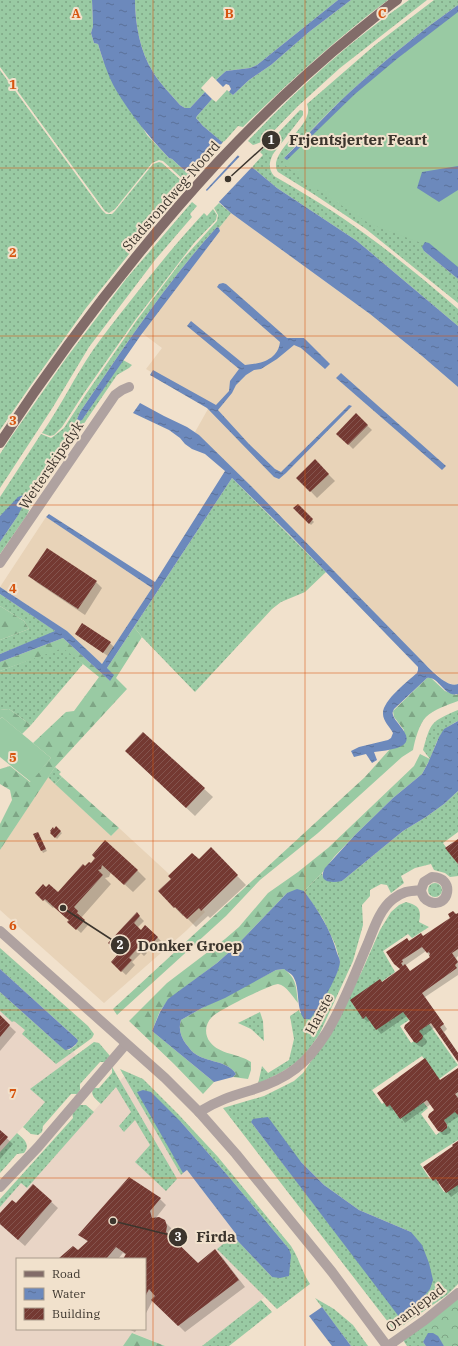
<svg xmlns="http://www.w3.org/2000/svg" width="458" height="1346" viewBox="0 0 458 1346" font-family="'IBM Plex Serif',serif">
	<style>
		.built { fill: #e8d3b8 }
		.education { fill: #e9d5c6; fill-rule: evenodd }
		.grass { fill: url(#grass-dots); fill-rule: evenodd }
		.forest { fill: url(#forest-firs) }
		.park { fill: url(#park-crowns) }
		.garden { fill: #99caa3 }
		.water { fill: url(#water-ripples) }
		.pier { fill: #f1e1cc }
		.shadow { fill: #0003; fill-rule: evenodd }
		.building { fill: url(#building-hatch); fill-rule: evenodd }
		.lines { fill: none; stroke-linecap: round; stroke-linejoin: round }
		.minor { stroke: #afa2a0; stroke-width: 10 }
		.tertiary { stroke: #afa2a0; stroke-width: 10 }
		.primary { stroke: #826c69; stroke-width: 10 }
		.grid { fill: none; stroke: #d7550f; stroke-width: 1; stroke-opacity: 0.55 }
		.labels { text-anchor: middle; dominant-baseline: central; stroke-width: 4; stroke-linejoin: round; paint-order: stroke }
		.street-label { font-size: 14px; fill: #3c352d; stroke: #f1e1cc }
		.grid-label { font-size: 13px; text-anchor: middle; font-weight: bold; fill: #d7550f; stroke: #f1e1cc; stroke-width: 4; stroke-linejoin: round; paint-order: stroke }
		.leader { fill: none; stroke: #3c352d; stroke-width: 1.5 }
		.callout-dot { fill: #3c352d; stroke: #f1e1cc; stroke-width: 1.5 }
		.mark-label { font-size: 12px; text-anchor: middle; font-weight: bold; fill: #fff }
		.callout-label { font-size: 15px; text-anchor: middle; font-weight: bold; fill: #3c352d; stroke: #f1e1cc; stroke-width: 4; stroke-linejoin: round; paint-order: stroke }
	</style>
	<defs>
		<pattern id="grass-dots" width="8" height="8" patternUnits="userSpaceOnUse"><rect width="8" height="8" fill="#99caa3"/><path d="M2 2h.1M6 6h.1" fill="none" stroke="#7ea585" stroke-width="1.8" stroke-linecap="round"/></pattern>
		<pattern id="forest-firs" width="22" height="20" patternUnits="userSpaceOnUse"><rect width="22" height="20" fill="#99caa3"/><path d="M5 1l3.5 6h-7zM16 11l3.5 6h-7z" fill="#7ea585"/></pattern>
		<pattern id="park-crowns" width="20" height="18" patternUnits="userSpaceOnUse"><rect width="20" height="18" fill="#99caa3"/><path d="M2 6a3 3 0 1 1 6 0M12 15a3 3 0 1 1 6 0" fill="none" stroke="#7ea585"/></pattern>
		<pattern id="water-ripples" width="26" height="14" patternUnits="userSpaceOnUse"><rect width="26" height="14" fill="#6c89bc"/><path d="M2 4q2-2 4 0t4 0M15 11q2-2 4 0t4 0" fill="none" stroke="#5a7199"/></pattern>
		<pattern id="building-hatch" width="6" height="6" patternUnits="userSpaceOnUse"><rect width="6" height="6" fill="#743932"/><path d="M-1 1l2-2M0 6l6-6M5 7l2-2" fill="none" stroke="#84544e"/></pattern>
	</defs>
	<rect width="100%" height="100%" fill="#f1e1cc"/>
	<g class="built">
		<polygon points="231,213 370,314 422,356 458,387 458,684 455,685 445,682 423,662 251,486 195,432 208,409 207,408 150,375 151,372 146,369 162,348 142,333 220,231 219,228"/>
		<polygon points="46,517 152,588 102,664 67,631 0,587"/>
		<polygon points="48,777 111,836 119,828 169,874 205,912 187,930 104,1003 0,910 0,850"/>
	</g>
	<g class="education">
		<polygon points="0,992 71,1049 81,1062 0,1152"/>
		<path d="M126 1074 183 1173 187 1170 236 1234 234 1236 283 1283 202 1346H165L133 1333 123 1346H0V1207L21 1183 27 1188ZM17 1259H145V1329H17Z"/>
	</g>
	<g class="grass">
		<polygon points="0,0 92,0 93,26 91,33 94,43 98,44 103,60 147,135 169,158 172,159 191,177 186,182 163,161 159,160 152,163 115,209 109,213 105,211 0,67"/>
		<path d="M135 0H338L257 65 250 68 226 71 216 80 212 76 201 88 205 92 190 108H185L180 105C171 94 160 84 153 72 140 52 135 23 135 0Z"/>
		<path d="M351 0H388C336 39 289 82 243 127L238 126 223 143 203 126 196 118 197 116 212 99 216 102 227 90 233 95 249 80 271 65 309 32Z"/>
		<path d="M409 0H427L340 68 298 106 264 141 253 145 248 141C297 89 350 41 409 0Z"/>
		<path d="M434 0H458V5C421 31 385 60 351 91 328 112 307 135 284 158L424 228V251L458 279V303L366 229 315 195 278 172C267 156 303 131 307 116 309 112 308 107 307 104L375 45Z"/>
		<polygon points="0,70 102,210 106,214 112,214 115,211 153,164 159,162 162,163 185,184 86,308 31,385 0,430"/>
		<path d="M300 110 303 111V115L300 119 273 154C269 163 268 168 274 176 305 194 336 212 365 234 397 257 428 283 458 309V326L357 241 277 188 252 167 263 155 260 152Z"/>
		<polygon points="192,202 197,206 190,214 192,217 155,260 89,347 53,407 0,488 0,454 11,437 67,357 126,279"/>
		<path d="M219 203 231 213 219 228 217 227C165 284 123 349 80 412L77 419 84 417 123 360 132 365 129 368 117 375 36 494 27 515 0 554V542L17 517 2 514 0 516V497L41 434 51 438 54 436 64 428 86 394 137 320 183 259 217 221 218 215 214 208Z"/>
		<path d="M213 209 217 215 216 220 194 243 136 319 84 393 62 427 54 435 50 436 42 433C61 406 75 376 93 350 104 334 116 319 128 304 152 273 177 242 204 213L207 216Z"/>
		<polygon points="232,478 326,572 305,592 281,602 272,609 195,692 142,637 134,627"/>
		<polygon points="0,594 54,630 55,632 0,654 0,640 29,629 24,621 0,606"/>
		<polygon points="63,647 83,664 31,725 9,709 0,710 0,671"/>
		<path d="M458 710V721C438 731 438 740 430 759L423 750C431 722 430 722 458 710Z"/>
		<polygon points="55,767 61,772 59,774 62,777 55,784 48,777"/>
		<polygon points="458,791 458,832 443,843 458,864 458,876 450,877 445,873 434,870 431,864 415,868 401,876 404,883 391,893 387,885 381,884 370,890 370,896 362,905 363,925 353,961 319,1035 303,1057 291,1066 280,1073 258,1084 262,1066 268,1073 289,1060 294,1039 290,1016 299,1010 300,1013 315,1013 337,972 340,961 335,944 323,919 304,891 322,873 323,877 342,881 403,831 426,817 444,804"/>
		<circle cx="435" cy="890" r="7"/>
		<path d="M406 902C418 905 422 909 419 922L429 927 412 938 408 934 383 951 395 972 352 1003 361 1015 367 1011 402 1008 409 1020 400 1026 411 1043 420 1037 415 1030 427 1021 458 1065 439 1079 422 1056 372 1090 382 1104 387 1100 420 1098 428 1108 421 1114 436 1135 448 1126 442 1117 454 1109 458 1114V1140L420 1164 430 1179 434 1177 444 1192 458 1183V1284L447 1295 395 1331 223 1108 264 1096 294 1081 303 1073 323 1044 362 971 380 930 391 912 399 905ZM251 1122 301 1162 324 1185 359 1210 411 1232 356 1259Z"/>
		<polygon points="0,948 88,1026 94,1034 92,1038 56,1064 22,1034 25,1030 14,1021 12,1022 0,1011 0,992 59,1045 69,1050 76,1045 77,1039 0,969"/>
		<polygon points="260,1012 263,1021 264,1041 251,1029 238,1023"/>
		<polygon points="94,1042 99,1043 110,1056 105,1062 100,1062 80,1084 80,1090 77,1094 71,1094 43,1126 42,1132 38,1135 31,1134 23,1127 45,1102 30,1089"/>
		<path d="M112 1067 177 1179 166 1191 135 1162 150 1145 135 1120 124 1132 119 1126 131 1112 116 1087 101 1104C96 1099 90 1096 93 1088H99L112 1073Z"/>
		<path d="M120 1069 143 1079 179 1115 218 1157 291 1246C299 1258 302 1272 310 1284L277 1309 217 1249 233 1236 272 1277 289 1249 229 1177 181 1122 183 1173 181 1175Z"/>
		<polygon points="79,1105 86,1105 94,1112 27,1188 21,1183 0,1207 0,1199 73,1118 72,1112"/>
		<path d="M17 1133C24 1139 31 1145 24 1153L17 1154 0 1173V1152Z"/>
		<polygon points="315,1298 334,1309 353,1325 368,1346 351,1346"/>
		<polygon points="261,1300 272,1312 229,1346 202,1346"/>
		<polygon points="426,1323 458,1346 444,1346 438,1336 423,1342 426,1346 407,1346 403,1340"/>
	</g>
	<g class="forest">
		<polygon points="0,606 24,621 29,629 0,640"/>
		<polygon points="134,627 142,637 116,678 127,689 55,767 0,850 0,824 12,800 10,790 0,784 0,769 10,766 30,782 51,758 33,743 66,712 74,711 99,677 63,648 0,671 0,662 63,638 110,681 107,668"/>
		<path d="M430 677 445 691 456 695 458 694V701C448 705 434 709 426 717 419 724 415 740 413 750L402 757 318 833 260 880 226 916 117 1015 113 1009 365 777 390 749 398 747 404 730 394 717 393 711 427 678Z"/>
		<polygon points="9,709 31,725 22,734 2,717 0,719 0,710"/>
		<polygon points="420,754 430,759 422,774 393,798 355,835 334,857 322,873 304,891 287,893 236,946 217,963 169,999 160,1011 152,1031 214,1082 203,1094 174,1064 129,1021 167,983 225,939 239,927 268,893 298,872 328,848 414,766"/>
		<polygon points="62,777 119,828 111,836 55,784"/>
		<path d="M284 969C297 979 296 987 298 1003 292 996 287 986 278 984 271 984 217 1011 212 1017 205 1024 204 1034 210 1042 220 1055 238 1053 251 1062V1070L248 1079 233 1077 236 1074C227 1060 207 1063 194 1053 191 1051 189 1047 186 1044 181 1037 178 1029 181 1020L202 1008 276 970Z"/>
		<polygon points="132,1333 165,1346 123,1346"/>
	</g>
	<path class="park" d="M458 1295V1346H444C438 1337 432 1332 426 1323Z"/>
	<g class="garden">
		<polygon points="458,10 458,271 424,244 370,224 310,185 282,163 355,91"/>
		<polygon points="2,717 51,758 31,782 0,757 0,719"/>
	</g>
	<g class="water">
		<path d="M92 0H135C135 23 140 52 153 72 160 84 171 94 180 105L185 108H190L205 92 212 99 197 116 196 118 203 126 277 188 357 241 458 326V387L422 356 370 314 231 213 172 159 169 158C149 137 131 115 116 90 108 76 103 60 98 44L94 43 91 33 93 26Z"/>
		<polygon points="338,0 351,0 309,32 271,65 249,80 233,95 229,92 231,89 229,85 226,84 223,87 216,80 226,71 250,68 257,65"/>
		<path d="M458 5V12L398 58 355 94 287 160 284 158C307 136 328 112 351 91 385 60 421 31 458 5Z"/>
		<polygon points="458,166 458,190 439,202 417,188 422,172"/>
		<path d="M217 227 219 228 220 231 141 335 82 420 79 421 77 419 80 412C123 349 165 284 217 227Z"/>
		<polygon points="425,242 429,243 458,267 458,279 424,251 422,247"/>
		<path d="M223 283 226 284 287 338H304L330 364 325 369 301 348 294 345 277 359 261 369 254 370 246 375 236 385 232 393 218 410 249 444 275 469 281 472 349 405 352 406 286 473 279 479 274 477 207 408 150 375 153 370 216 405 229 391 230 381 239 369 187 326 191 321 245 365C260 364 278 360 280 342L217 287 219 284Z"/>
		<polygon points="341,373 446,466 442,470 336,378"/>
		<path d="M140 403 164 416 187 427 199 435 251 486 423 662C430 669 448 689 458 684V694C444 698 439 676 427 678L394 709C393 712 392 712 393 715 395 724 420 740 397 748 390 750 382 751 374 752L377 760 372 763 366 754 354 757 351 751 359 747 388 740 391 738 393 733C390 727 383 721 383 714 382 701 408 681 417 673L418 670V667L289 534 232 478 107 668 114 675 110 681 63 638 0 662V654L55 631 0 594V587L67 631 102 664 152 588 46 517 49 514 155 582 225 471 205 454 192 449 185 444 180 438 169 430 133 413Z"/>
		<polygon points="26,494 27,498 17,517 0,542 0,516 18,497"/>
		<path d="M458 721V791L444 804 426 817 403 831 342 881C332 883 317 883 325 868L355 835 393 798 422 774 428 763 439 737 444 729Z"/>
		<path d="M297 889 304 891C318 910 331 930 337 953 338 956 340 959 340 962 339 975 319 1009 310 1019H304C295 1006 301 986 292 975 290 973 286 971 284 969L276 970 225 998 202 1008 181 1020C178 1029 181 1037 186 1044 189 1047 191 1051 194 1053 207 1063 227 1060 236 1074L233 1077 214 1082 152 1031 160 1012 168 999 217 963 236 946 287 893Z"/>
		<path d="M0 969 77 1039 78 1041C75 1046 71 1049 65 1050L59 1045 0 992Z"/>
		<polygon points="143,1090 151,1092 181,1122 229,1177 289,1249 291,1255 289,1276 280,1278 272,1277 233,1236 236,1234 187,1170 183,1173 137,1092"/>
		<polygon points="268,1117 301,1162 324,1185 359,1210 411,1232 422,1245 429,1263 433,1280 430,1289 418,1304 400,1318 251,1122 253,1119"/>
		<polygon points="322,1307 351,1346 332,1346 309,1316"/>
		<polygon points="428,1333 433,1333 438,1336 444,1346 426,1346 423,1342"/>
	</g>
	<g class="pier">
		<polygon points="224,141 239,154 204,192 190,179"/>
		<polygon points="241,155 253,166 217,204 205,193"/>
	</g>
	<g class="shadow">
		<polygon points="356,415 372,430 353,449 338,434"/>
		<polygon points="315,461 335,481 317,498 298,478"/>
		<polygon points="298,505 314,522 311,525 295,508"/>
		<polygon points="30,576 96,582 102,588 85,615 36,582"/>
		<polygon points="81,638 110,643 114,647 108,656"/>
		<polygon points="143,733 213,797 195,816 135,760"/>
		<polygon points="56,828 62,833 57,839 51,831"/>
		<polygon points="37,833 47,851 43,853 34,834"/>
		<polygon points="211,849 246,885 210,918 208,916 196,927 184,915 183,916 159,891 199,860"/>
		<polygon points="96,858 137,870 146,879 133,892 111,872 109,877 105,878 111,884 81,918 88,925 81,933 69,922 70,921 54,907 53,908 36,893 58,894 86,867 91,865"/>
		<polygon points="137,914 144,921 137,928 141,932 146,926 162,942 156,949 150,944 144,950 147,953 144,956 141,953 132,962 135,965 126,975 112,962 120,954"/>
		<path d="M458 914V956L456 958 458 961V975L425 997 447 1029 444 1032 458 1053V1060L435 1027 423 1036 427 1041 426 1044 422 1047 419 1046 414 1042 411 1022 407 1016 381 1034 370 1020 368 1022 363 1018 382 983 402 969 395 963 407 939 410 942 424 937ZM426 951 431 958 410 972 406 965Z"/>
		<polygon points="0,1017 16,1032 0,1051"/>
		<polygon points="458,1069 458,1117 447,1124 451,1130 450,1133 446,1135 443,1135 439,1131 435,1110 431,1104 405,1123 395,1109 392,1111 388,1107 379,1093 441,1081"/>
		<polygon points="0,1132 13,1144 0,1159"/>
		<polygon points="458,1142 458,1192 451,1197 440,1183 438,1185 434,1181 424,1167 455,1146"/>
		<polygon points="33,1185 58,1208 25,1246 0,1224 0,1215 16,1205"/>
		<polygon points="160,1199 166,1205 155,1219 164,1221 171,1228 173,1233 172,1239 198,1264 215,1251 222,1257 245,1287 185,1332 153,1300 145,1315 145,1259 124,1259 126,1255 123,1253 118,1259 59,1259 78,1251 88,1242 80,1235"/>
		<polygon points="128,1329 137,1329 135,1332"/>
	</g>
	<g class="building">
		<polygon points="356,413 368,425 348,445 336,434"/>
		<polygon points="315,459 329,474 310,492 296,478"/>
		<polygon points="298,504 313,519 309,524 293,508"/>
		<polygon points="47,548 97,581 78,609 28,576"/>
		<polygon points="82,623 111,642 103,653 75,634"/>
		<polygon points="143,732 205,788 186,808 125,751"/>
		<polygon points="56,826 61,831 55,838 50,833 51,832 50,831 53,827 54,829"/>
		<polygon points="38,832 46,849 41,851 33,834"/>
		<polygon points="458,839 458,864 445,848"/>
		<polygon points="105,840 138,870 124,885 102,865 101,869 98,870 103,875 74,907 78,911 77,913 85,920 76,930 67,922 69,920 66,918 45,899 43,901 35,893 43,884 46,887 49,884 58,892 83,864 85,866 89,862 91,863 95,858 92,855"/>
		<polygon points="211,847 238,875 201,911 199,908 187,919 175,907 174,908 158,891 171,879 168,876 192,853 199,859"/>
		<path d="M453 911 456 914 458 913V949L452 953 458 962 455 965 457 968 422 993 444 1024 440 1027 458 1053V1062L431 1023 419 1031 423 1036 422 1039 417 1043 414 1042 404 1028 405 1025 410 1021 403 1012 376 1030 366 1016 363 1019 350 1000 380 979 382 982 400 969 394 964 386 952 407 938 409 941 421 933 423 936 450 918 448 914ZM422 947 427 953 429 952 430 954 429 956 430 957 410 971 405 964 403 966 401 963 403 962 402 960Z"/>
		<polygon points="137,912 140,916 134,923 141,930 145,925 158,937 151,945 146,940 140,946 143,948 139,952 136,950 129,958 132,960 121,972 111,962 119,953 108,943"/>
		<polygon points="0,1015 10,1025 0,1037"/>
		<polygon points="425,1058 440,1080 458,1068 458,1092 455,1094 458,1098 458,1115 455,1112 444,1120 447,1125 447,1128 442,1132 438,1131 428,1117 429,1114 434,1110 427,1100 400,1119 390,1105 387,1107 377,1093"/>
		<polygon points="0,1130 8,1137 0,1146"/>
		<polygon points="458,1141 458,1185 446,1193 436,1179 433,1181 423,1167 453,1146 452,1145"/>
		<polygon points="129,1177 161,1198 150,1211 152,1218 159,1217 165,1220 167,1226 166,1232 198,1263 215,1249 239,1280 178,1326 151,1300 155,1296 149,1289 145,1297 145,1259 123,1259 126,1254 116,1247 106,1259 58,1259 73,1246 78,1250 88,1241 78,1235"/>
		<polygon points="33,1184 52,1201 18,1240 0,1224 0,1213 12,1200 16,1203"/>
	</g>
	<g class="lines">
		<g class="minor">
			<polyline points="0,563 115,395 122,390 129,387"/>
			<path d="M199 1112C218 1100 232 1096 252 1090 289 1078 307 1064 327 1032 344 1004 355 973 368 943 374 928 380 909 393 899 403 891 409 891 421 890 422 896 424 900 430 902 449 909 456 877 432 877L424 882 421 890"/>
			<polyline points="0,1187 38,1147 126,1044"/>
			<polyline points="388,1346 425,1320 458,1293"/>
		</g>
		<polyline class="tertiary" points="0,931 165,1078 199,1112 236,1154 332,1272 387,1346"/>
		<path class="primary" d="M0 443C65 344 138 249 218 162 262 115 309 70 359 30 372 20 384 9 397 0"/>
	</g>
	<path class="grid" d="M153 0V1346M305 0V1346M0 168H458M0 336H458M0 505H458M0 673H458M0 841H458M0 1010H458M0 1178H458"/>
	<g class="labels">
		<g class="street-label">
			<text transform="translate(171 196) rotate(-49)">Stadsrondweg-Noord</text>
			<text transform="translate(51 465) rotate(-56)">Wetterskipsdyk</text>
			<text transform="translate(319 1014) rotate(-62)">Harste</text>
			<text transform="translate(415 1308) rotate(-37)">Oranjepad</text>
		</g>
	</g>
	<g class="grid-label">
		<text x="76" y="18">A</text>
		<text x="229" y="18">B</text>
		<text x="382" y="18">C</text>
		<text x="13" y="89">1</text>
		<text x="13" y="257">2</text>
		<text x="13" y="425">3</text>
		<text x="13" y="593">4</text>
		<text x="13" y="762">5</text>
		<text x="13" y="930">6</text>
		<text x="13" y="1098">7</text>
	</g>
	<path class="leader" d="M228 179L271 140M63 908L120 945M113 1221L178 1237"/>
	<g class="callout-dot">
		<circle cx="228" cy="179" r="4"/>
		<circle cx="63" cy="908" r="4"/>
		<circle cx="113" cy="1221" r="4"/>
		<circle cx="271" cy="140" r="10"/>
		<circle cx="120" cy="945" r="10"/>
		<circle cx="178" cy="1237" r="10"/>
	</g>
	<g class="mark-label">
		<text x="271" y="144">1</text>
		<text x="120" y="949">2</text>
		<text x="178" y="1241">3</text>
	</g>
	<g class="callout-label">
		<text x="358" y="145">Frjentsjerter Feart</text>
		<text x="190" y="951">Donker Groep</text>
		<text x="216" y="1242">Firda</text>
	</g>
	<rect x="16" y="1258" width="130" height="72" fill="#f1e1cc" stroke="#a99c8c"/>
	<rect x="24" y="1271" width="20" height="6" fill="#826c69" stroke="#a99c8c"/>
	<text x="52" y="1278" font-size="12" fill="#3c352d">Road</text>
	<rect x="24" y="1288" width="20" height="12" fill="url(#water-ripples)" stroke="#a99c8c"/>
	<text x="52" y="1298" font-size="12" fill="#3c352d">Water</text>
	<rect x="24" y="1308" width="20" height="12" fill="url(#building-hatch)" stroke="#a99c8c"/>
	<text x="52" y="1318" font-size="12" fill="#3c352d">Building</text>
</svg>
